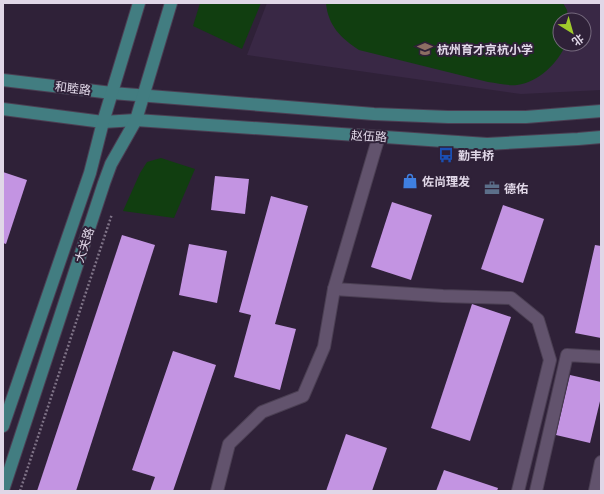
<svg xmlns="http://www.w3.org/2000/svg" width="604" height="494" viewBox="0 0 604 494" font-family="'IBM Plex Sans','Noto Sans SC',sans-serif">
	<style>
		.built { fill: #392845; fill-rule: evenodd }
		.green { fill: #113e10 }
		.building { fill: #c394e2 }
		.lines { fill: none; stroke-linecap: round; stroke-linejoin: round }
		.minor-casing { stroke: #4b3f53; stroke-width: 14 }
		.major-casing { stroke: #4b3f53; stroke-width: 14 }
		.path { stroke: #7e7286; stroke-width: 2.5; stroke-dasharray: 2 2; stroke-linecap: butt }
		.minor { stroke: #62536d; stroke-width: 12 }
		.major { stroke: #427d81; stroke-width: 12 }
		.labels { text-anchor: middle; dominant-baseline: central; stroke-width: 4; stroke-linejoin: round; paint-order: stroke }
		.poi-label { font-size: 12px; font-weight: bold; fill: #e0d7e7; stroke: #2f2138; text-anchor: start }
		.street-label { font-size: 12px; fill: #e0d7e7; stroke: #2f2138 }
	</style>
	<rect width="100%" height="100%" fill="#2f2138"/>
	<path class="built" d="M267 3H601V90L521 94 247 55ZM560 20H584V44H560Z"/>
	<g class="green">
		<polygon points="200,3 261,3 242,49 193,26"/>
		<path d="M326 3H563L567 10 568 20H560V44H566C558 63 539 82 517 85 507 86 498 83 488 82L359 50C341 38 328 26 326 3Z"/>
		<polygon points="161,158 195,169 174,218 123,211 140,173 147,162"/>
	</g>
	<g class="building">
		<polygon points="3,172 27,180 6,244 3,243"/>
		<polygon points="215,176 249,179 245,214 211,210"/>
		<polygon points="271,196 308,206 275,324 296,329 280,390 234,377 251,315 239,312"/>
		<polygon points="392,202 432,215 411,280 371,267"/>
		<polygon points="503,205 544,219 523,283 481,269"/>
		<polygon points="122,235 155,245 76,491 37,491"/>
		<polygon points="189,244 227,251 217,303 179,295"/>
		<polygon points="595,245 601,246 601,338 575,333"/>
		<polygon points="472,304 511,317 470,441 431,428"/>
		<polygon points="173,351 216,365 173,491 150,491 155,477 132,470"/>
		<polygon points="570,375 601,382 601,397 590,443 556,435"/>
		<polygon points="346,434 387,448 372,491 326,491"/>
		<polygon points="444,470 498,488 497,491 436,491"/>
	</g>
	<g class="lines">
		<g class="minor-casing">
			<g id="minor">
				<polyline points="334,289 443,296 511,298 538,320 550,360 518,491"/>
				<polyline points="217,491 229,444 262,412 303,396 324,347 334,289 379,136"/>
				<polyline points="536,491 567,355 601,357"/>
				<polyline points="595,491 601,462"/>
			</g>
		</g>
		<g class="major-casing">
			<g id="major">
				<polyline points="3,80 112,93 374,114 448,117 526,117 601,111"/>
				<polyline points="3,109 103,122 136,120 487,144 578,139 601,137"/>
				<polyline points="3,426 90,173 103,122 139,3"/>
				<polyline points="3,490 104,183 111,164 136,120 171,3"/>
			</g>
		</g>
		<polyline class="path" points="20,491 112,214"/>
		<use href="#minor" class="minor"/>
		<use href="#major" class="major"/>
	</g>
	<defs>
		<g id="school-bare" transform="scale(1.2)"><path d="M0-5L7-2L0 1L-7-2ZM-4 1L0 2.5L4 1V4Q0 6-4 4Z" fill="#8d6e63" stroke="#2f2138" stroke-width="2.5" paint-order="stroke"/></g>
		<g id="bus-bare" transform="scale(1.2)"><path d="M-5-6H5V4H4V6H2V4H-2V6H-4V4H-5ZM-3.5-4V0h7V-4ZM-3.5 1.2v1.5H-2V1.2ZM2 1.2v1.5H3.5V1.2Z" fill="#1a4fb4" stroke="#2f2138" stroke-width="2.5" paint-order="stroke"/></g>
		<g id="shop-bare" transform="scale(1.2)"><path d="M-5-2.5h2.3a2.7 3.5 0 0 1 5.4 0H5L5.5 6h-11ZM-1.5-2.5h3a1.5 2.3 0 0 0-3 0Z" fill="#3f7fe0" stroke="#2f2138" stroke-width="2.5" paint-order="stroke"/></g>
		<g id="office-bare" transform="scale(1.2)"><path d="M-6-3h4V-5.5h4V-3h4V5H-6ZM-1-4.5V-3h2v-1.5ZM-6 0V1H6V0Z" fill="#5c6f8a" stroke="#2f2138" stroke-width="2.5" paint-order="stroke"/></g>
	</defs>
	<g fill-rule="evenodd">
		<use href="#school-bare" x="425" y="49"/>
		<use href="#bus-bare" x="446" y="155"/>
		<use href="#shop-bare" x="410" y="181"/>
		<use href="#office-bare" x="492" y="188"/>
	</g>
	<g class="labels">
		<g class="poi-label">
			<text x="437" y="49">杭州育才京杭小学</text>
			<text x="458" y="155">勤丰桥</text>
			<text x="422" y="181">佐尚理发</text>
			<text x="504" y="188">德佑</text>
		</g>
		<g class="street-label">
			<text transform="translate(73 88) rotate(7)">和睦路</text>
			<text transform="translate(369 136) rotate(3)">赵伍路</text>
			<text transform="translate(84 245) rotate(-72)">大关路</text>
		</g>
	</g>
	<rect width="604" height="494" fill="none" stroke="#e0d7e7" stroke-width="8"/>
	<g transform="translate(572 32) rotate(143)"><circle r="19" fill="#2f2138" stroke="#766a7e"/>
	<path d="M0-3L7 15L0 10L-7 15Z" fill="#a0ca2c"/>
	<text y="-6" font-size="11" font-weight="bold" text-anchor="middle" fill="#e0d7e7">北</text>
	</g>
</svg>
